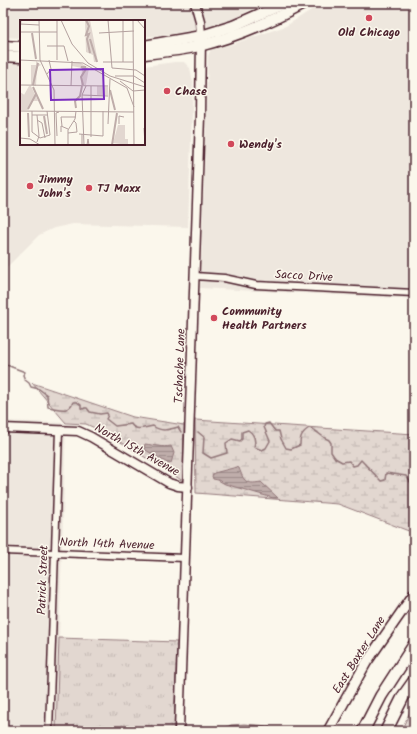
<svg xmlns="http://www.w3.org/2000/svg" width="417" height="734" viewBox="0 0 417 734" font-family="Kalam,sans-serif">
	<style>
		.built { fill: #eee7de }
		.grass { fill: url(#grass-tufts); stroke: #967b7e }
		.wetland { fill: url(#wetland-marsh); stroke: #967b7e }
		.water { fill: url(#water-rules); stroke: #907477 }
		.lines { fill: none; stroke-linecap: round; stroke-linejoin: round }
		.stream { stroke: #907477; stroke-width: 1.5 }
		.minor-casing { stroke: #4a1f2b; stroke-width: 9 }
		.tertiary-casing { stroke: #4a1f2b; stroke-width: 11 }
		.secondary-casing { stroke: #4a1f2b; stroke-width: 12 }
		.primary-casing { stroke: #4a1f2b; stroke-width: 13 }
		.motorway-casing { stroke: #4a1f2b; stroke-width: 14 }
		.minor { stroke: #fbf7ec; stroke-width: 6 }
		.tertiary { stroke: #fbf7ec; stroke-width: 8 }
		.secondary { stroke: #fbf7ec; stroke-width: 9 }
		.primary { stroke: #fbf7ec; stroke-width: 10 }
		.motorway { stroke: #fbf7ec; stroke-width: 11 }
		.poi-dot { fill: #d1495b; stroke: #fbf7ec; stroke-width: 1.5 }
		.labels { text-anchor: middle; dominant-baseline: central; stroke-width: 3; stroke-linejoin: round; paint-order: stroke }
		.poi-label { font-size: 12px; font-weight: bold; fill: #4a1f2b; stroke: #fbf7ec; text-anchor: start }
		.street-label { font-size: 12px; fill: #4a1f2b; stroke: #fbf7ec }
		.inset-river { fill: none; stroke: #bfadaa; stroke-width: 2 }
		.inset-road { fill: none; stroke: #b4a19f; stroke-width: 1 }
		.view { fill: #7b2cbf; fill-opacity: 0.15; stroke: #7b2cbf; stroke-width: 2 }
		.inset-edge { fill: none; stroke: #4a1f2b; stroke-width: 2 }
	</style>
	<defs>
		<pattern id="grass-tufts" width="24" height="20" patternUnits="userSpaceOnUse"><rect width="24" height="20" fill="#e2d7d0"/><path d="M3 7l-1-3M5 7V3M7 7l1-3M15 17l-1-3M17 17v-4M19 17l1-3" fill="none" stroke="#c3b8b3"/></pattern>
		<pattern id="wetland-marsh" width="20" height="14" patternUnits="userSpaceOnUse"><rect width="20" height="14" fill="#e2d7d0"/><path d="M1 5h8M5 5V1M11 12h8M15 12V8" fill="none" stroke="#c3b8b3"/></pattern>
		<pattern id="water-rules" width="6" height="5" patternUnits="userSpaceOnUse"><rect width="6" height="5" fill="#bfadaa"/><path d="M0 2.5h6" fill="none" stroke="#9d8c8b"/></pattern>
	</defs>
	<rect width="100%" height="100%" fill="#fbf7ec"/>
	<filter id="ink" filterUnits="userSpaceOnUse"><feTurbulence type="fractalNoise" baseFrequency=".025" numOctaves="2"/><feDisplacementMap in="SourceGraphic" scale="8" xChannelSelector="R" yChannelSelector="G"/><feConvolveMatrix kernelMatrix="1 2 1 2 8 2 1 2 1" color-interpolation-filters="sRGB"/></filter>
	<g filter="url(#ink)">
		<g class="built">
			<polygon points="3,3 264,3 222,24 172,34 144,37 144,21 21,21 21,38 3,37"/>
			<polygon points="322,3 414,3 414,299 200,288 208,56 211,49 230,45 286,26"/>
			<polygon points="175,62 184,62 190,68 193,82 188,227 73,224 54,228 39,235 3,271 3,63 21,63 21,144 144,144 144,66"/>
			<polygon points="3,421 66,423 56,731 3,731"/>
		</g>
		<polygon class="grass" points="59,638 177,642 174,731 56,731"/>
		<g class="wetland">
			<polygon points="32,383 133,417 184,425 183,481 108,434 86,424 66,423"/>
			<polygon points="195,420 414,434 414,533 338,504 196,493"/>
			<polygon points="414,703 414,731 401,731"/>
		</g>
		<g class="water">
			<path d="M145 444C154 445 162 448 171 446L174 453 171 463 169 464 144 449Z"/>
			<path d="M237 467 239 468C244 481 245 485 261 482L278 498H273L225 484 218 480 213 479 212 476 214 473Z"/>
			<polygon points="244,724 269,726 272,731 219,731 231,725"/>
		</g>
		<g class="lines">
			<g class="stream">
				<path d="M3 360V363C10 367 18 369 25 372L23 375 25 380 29 383 31 387 39 389 47 395 48 407C58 408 68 414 73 402H77L81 405V408L83 409 85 408H87L90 412 100 414 107 413 108 415 106 419 115 426 131 424C136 432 145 427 153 426 161 432 168 430 178 427L181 432"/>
				<path d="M198 432 204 437 203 453 211 458 227 453 226 443 232 439 240 441 242 439V432L248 430C254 434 256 440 254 447L262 450 266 448 270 441 264 427 265 424 269 423 275 431H279L281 439 286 448 291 449 300 445C300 436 302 433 309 428 318 430 320 437 329 440L331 443V452L335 458 342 462 349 461 353 466 357 465 361 460 381 481 385 480 386 473 406 476 414 487"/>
			</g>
			<g class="minor-casing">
				<g id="minor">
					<polyline points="195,276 224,278 256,285 414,293"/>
					<polyline points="3,551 185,558"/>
					<polyline points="49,731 59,430"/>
				</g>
			</g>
			<g class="tertiary-casing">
				<g id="tertiary">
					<polyline points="3,428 78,431 91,437 169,483 178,486 188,487"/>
					<polyline points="179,731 200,116 201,36 200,21 195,3"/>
				</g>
			</g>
			<g class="secondary-casing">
				<polyline id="secondary" points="328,731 366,663 414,594"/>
			</g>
			<g class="primary-casing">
				<g id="primary">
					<polyline points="3,46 21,47"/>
					<polyline points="144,46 201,36 233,26 285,3"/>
					<path d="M144 54C162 52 181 50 199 46 236 37 272 21 305 3"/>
					<polyline points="3,56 21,57"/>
				</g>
			</g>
			<g class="motorway-casing">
				<g id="motorway">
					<polyline points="363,731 381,696 414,645"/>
					<polyline points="386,731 404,695 414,681"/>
				</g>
			</g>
			<use href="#minor" class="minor"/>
			<use href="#tertiary" class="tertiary"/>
			<use href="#secondary" class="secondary"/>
			<use href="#primary" class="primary"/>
			<use href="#motorway" class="motorway"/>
		</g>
	</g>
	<g class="poi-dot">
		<circle cx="369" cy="18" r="4"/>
		<circle cx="167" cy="91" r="4"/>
		<circle cx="231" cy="144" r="4"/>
		<circle cx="30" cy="186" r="4"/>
		<circle cx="89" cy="188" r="4"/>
		<circle cx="214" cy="318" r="4"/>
	</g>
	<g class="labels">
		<g class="poi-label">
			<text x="369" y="32" text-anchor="middle">Old Chicago</text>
			<text x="175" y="91">Chase</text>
			<text x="239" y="144">Wendy's</text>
			<text x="38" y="179">Jimmy<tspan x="38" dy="14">John's</tspan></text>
			<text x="97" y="188">TJ Maxx</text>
			<text x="222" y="311">Community<tspan x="222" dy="14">Health Partners</tspan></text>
		</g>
		<g class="street-label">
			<text transform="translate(304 276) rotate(3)">Sacco Drive</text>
			<text transform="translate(180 366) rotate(-88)">Tschache Lane</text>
			<text transform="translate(137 450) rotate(29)">North 15th Avenue</text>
			<text transform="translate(107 544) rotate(2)">North 14th Avenue</text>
			<text transform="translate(43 580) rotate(-88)">Patrick Street</text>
			<text transform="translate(359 655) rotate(-58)">East Baxter Lane</text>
		</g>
	</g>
	<g transform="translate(20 20)">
		<rect width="125" height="125" fill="#fbf7ec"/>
		<path d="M9 66H11L18 81H11L4 75ZM77 66 88 67V75H77ZM98 105H105V119H108V125L93 123Z" fill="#e2d7d0"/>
		<path d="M65 0H70L78 42H74L73 35 66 32ZM16 41 21 45 17 47 16 66 11 65V45H16ZM52 42H59L69 48 66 65H61L62 48 52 46Z" fill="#e2d7d0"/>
		<path d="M0 72 12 80 8 90H0Z" fill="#e2d7d0"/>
		<path class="inset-river" d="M66 0 69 6 66 15 69 14 67 19 70 33M12 13 16 39M70 19 77 42M13 65 18 43M63 65 61 57 66 49 61 47H66M13 67 23 89M90 70 95 90M56 88 55 81 60 76 62 66M8 89 16 74M8 93 9 117M24 96 27 114M92 125 97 93"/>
		<path class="inset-road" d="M1 0 0 12H37M19 0 20 40 34 70 35 125M41 0 52 24 68 43 90 56 125 67M88 0 92 48 116 50 125 56M103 0V42M113 0 114 125M117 0 125 9M0 4 19 5M79 13 114 11M27 26H44L48 41M0 40 63 43 107 68 114 87M37 40V0M83 42H113M27 54 31 49 29 40M95 56H114L125 63M100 61 113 71 125 70M0 65 88 66M51 66 52 41M62 75 88 76M0 91 114 92M12 91V112L20 118 30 115 27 91M12 95H27M17 100 22 103 25 118M88 104 90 59M99 104V96L104 97M42 106 41 97H56M124 108 125 125M41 112V106L48 109M48 113 57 112 56 103 54 101M59 114 83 116V91M62 114V125H64M37 116 36 93 39 92M71 117V66M0 118 10 119 20 125M17 122 19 116 17 95M48 125V110L55 99 56 91M64 125 62 75 66 66M67 125 68 119 69 125"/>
		<path class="view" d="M83 49 84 79 31 80 30 50Z"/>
		<rect width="125" height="125" class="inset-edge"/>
	</g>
	<rect width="417" height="734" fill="none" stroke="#fbf7ec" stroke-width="16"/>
	<rect x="8" y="8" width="401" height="718" fill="none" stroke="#4a1f2b" stroke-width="1.5" filter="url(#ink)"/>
</svg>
